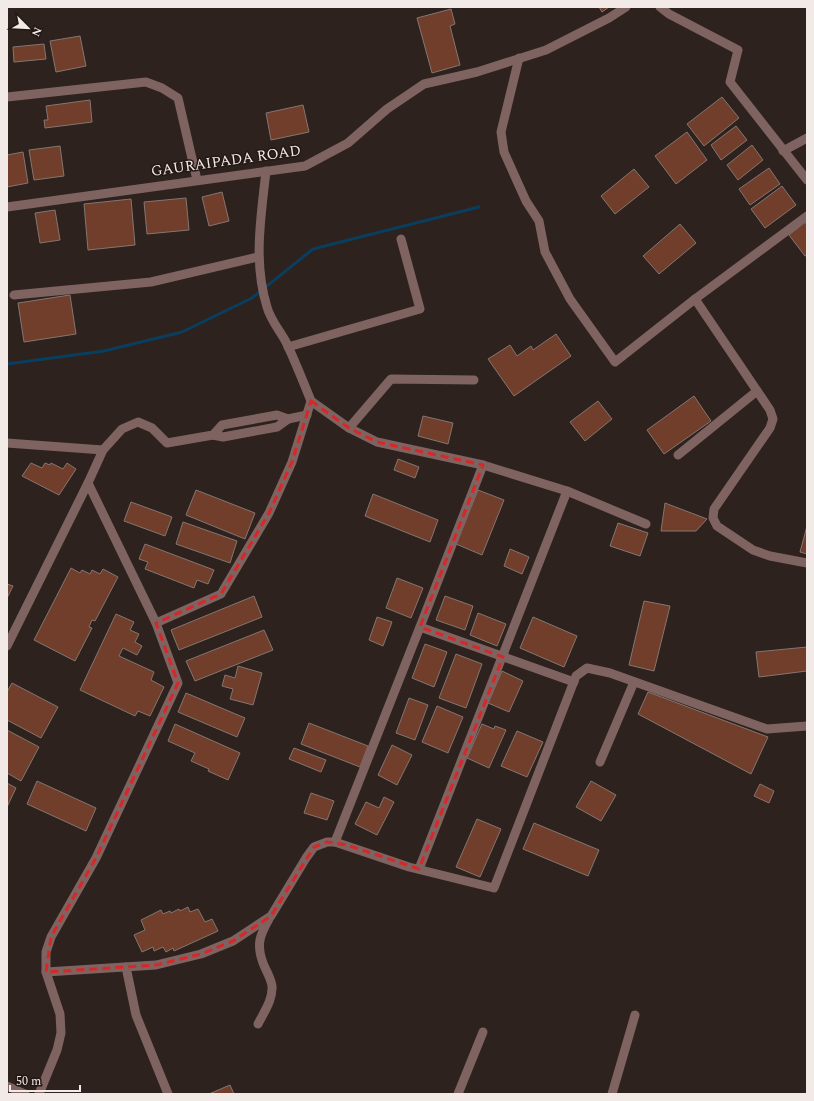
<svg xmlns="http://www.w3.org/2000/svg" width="814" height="1101" viewBox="0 0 814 1101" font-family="Spectral,serif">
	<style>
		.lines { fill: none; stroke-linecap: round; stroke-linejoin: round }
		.stream { stroke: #0a3e5f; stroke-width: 3 }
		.building { fill: #703e2b; stroke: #847671 }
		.minor { stroke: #7e6361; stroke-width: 9 }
		.marked { fill: none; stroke: #d62828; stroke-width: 3; stroke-dasharray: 8 5; stroke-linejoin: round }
		.labels { text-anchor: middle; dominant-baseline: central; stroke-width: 3; stroke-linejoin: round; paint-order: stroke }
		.street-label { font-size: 15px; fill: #f2eae7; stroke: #231814 }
	</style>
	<rect width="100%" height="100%" fill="#2d221d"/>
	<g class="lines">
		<polyline class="stream" points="7,364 104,351 182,332 252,298 313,249 479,207"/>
	</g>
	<g class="building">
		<polygon points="599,7 609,7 602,12"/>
		<polygon points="451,9 455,24 450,26 460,65 432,73 417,18"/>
		<polygon points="80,36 86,66 56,72 50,41"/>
		<polygon points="44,44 46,59 14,62 13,47"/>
		<polygon points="722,97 739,118 704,146 687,124"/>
		<polygon points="90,100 92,122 45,128 44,120 48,120 46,106"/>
		<polygon points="303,105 309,132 271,140 266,113"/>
		<polygon points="736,126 747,140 721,160 711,145"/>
		<polygon points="687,132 707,160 676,184 655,156"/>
		<polygon points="752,145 763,160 738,180 727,165"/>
		<polygon points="60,146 64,176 34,180 29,150"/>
		<polygon points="23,152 28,183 7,187 7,155"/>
		<polygon points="769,168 780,184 750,205 739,189"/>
		<polygon points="634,169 649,187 615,214 601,196"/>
		<polygon points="782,186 796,205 765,228 751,209"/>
		<polygon points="222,192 229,221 209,226 202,197"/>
		<polygon points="186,198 189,230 147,234 144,202"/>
		<polygon points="131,199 135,245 88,250 84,204"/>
		<polygon points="55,210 60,240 40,243 35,213"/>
		<polygon points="805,222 807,225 807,255 805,256 789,235"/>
		<polygon points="680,224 696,243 659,274 643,256"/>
		<polygon points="70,295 76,334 24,342 18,303"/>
		<polygon points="556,334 571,356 514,396 488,359 510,345 517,356 531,346 533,350"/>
		<polygon points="694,396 711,421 664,454 647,430"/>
		<polygon points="598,401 612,419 585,441 570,422"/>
		<polygon points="423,416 453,423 448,444 418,436"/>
		<polygon points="398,459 419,467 415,478 394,470"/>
		<polygon points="31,463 42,468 45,463 50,465 51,463 63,469 67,463 76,469 59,495 22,476"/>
		<polygon points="196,490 255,513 245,539 186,515"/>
		<polygon points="478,490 504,500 482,555 456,544"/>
		<polygon points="373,494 438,520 430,542 365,516"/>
		<polygon points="131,502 172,517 165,536 124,521"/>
		<polygon points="665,503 707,519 696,531 661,531"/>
		<polygon points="183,522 237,541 230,563 176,544"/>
		<polygon points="618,523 648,533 640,556 610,546"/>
		<polygon points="807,526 807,554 800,552"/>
		<polygon points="145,544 214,570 208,584 197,580 194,588 145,569 148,562 139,559"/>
		<polygon points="510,549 529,557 522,574 504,566"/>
		<polygon points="71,568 80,573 82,570 90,574 92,570 100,574 103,569 118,577 95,621 92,620 89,627 92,628 75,661 34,640"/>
		<polygon points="397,578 423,588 411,618 386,608"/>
		<polygon points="7,584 13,586 7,598"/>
		<polygon points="254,596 262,617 179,650 171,630"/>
		<polygon points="445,596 473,606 465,630 436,620"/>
		<polygon points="644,601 670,606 654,671 629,665"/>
		<polygon points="478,613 506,624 497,646 470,635"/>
		<polygon points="116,614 134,622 130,630 139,634 135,642 142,646 137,655 123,648 119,656 154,672 151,680 164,687 150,716 138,711 135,716 80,690"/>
		<polygon points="377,617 392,622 383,646 369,640"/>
		<polygon points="533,617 577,636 564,667 520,648"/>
		<polygon points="264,630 273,650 195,681 186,661"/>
		<polygon points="425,644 447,652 434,687 412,678"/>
		<polygon points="807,647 807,671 759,677 756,652"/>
		<polygon points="456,654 482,664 466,708 439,698"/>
		<polygon points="238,666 262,673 253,705 230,699 233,689 222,686 225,675 235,678"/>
		<polygon points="502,671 523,681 509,712 488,703"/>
		<polygon points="12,683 58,707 41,738 7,720 7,692"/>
		<polygon points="648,692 768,737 751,774 638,714"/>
		<polygon points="186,693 245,718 237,737 178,712"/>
		<polygon points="409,698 428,705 415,740 396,733"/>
		<polygon points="437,706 463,717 448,753 422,742"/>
		<polygon points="309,723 368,746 360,767 301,744"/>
		<polygon points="175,724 240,753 228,780 208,771 209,769 191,761 195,753 168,741"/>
		<polygon points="482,724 494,729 495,726 506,730 489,768 467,758"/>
		<polygon points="7,730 39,747 21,781 7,773"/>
		<polygon points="517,731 543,742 527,777 501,766"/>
		<polygon points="392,745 412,755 397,785 378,775"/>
		<polygon points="294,748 326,760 321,772 289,759"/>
		<polygon points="37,781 96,808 86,831 27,804"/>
		<polygon points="591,781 616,795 601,821 576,807"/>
		<polygon points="7,783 16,788 7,807"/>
		<polygon points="760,784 774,791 769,803 754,796"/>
		<polygon points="311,793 334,801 327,820 304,813"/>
		<polygon points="384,797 394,802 377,835 355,824 366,802 379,808"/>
		<polygon points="477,819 501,829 480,877 456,867"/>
		<polygon points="534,823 599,850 588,876 523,849"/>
		<polygon points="188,907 190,912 198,909 205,922 212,919 218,931 174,951 173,948 166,952 163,947 154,951 153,947 142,952 134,935 145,930 141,920 161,910 163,914 170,911 171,913 179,909 180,911"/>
		<polygon points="230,1085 234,1094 209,1094"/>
	</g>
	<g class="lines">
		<g class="minor">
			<polyline points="660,7 669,14 738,50 730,82 807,180"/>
			<polyline points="519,58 501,132 504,152 526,201 539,221 545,252 570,299 615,362 695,299 807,216"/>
			<polyline points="7,97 146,82 162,88 178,98 197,180"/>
			<polyline points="783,151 807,138"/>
			<polyline points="7,207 305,166 348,143 387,109 424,84 477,72 546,50 609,18 626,7"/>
			<polyline points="14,295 151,282 258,257"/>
			<polyline points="695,299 770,410 773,419 770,428 714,509 713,518 717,526 753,550 770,556 807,563"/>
			<polyline points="288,347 420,309 401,239"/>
			<polyline points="311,401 349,428 377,442 483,465 567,491 419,869"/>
			<polyline points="349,428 391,379 474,380"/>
			<polyline points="213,435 223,437 277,427 288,419"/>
			<polyline points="7,443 103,450 122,429 138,422 152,428 167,443 213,435 222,425 277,415 288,419 307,415"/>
			<polyline points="678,455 757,391"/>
			<polyline points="88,483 103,450"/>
			<polyline points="567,491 646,524"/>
			<polyline points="420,627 574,682"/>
			<polyline points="7,646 88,483 156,623"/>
			<polyline points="600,762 634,682"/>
			<polyline points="335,842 420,627 483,465"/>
			<polyline points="126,967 136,1015 168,1094"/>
			<polyline points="46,972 156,965 201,954 233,941 271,916 306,858 314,847 327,842 335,842 409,867 494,888 576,676 587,668 610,673 767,729 807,726"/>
			<path d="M258 1024C264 1012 273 1000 272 986 271 978 266 971 263 963 256 944 260 935 269 919"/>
			<polyline points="7,1086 25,1094"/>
			<path d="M39 1094 57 1050 61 1033 60 1014 46 972V952L51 937 96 858 178 683 156 623 221 594 269 513 292 462 311 401C303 381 295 361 286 342 280 331 270 319 267 307 253 262 261 217 266 171"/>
			<polyline points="458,1094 483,1032"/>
			<polyline points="612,1094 635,1015"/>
		</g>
	</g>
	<path class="marked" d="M311 401 349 428 377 442 483 465 420 627 503 657 419 869 347 845 327 842 314 847 271 916 233 941 201 954 156 965 46 972 51 937 96 858 178 683 156 623 221 594 269 513 292 462Z"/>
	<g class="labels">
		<g class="street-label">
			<text transform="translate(226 161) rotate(-8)">GAURAIPADA ROAD</text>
		</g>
	</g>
	<rect width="814" height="1101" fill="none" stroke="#f2eae7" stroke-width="16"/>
	<g transform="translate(28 28) rotate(114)" stroke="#231814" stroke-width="3" paint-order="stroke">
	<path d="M0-3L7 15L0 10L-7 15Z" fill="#f2eae7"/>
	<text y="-6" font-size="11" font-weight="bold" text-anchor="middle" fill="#f2eae7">N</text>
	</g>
	<path d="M10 1085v6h70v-6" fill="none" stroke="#f2eae7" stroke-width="2"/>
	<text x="16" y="1085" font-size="12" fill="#f2eae7" stroke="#231814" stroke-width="3" paint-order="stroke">50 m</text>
</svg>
